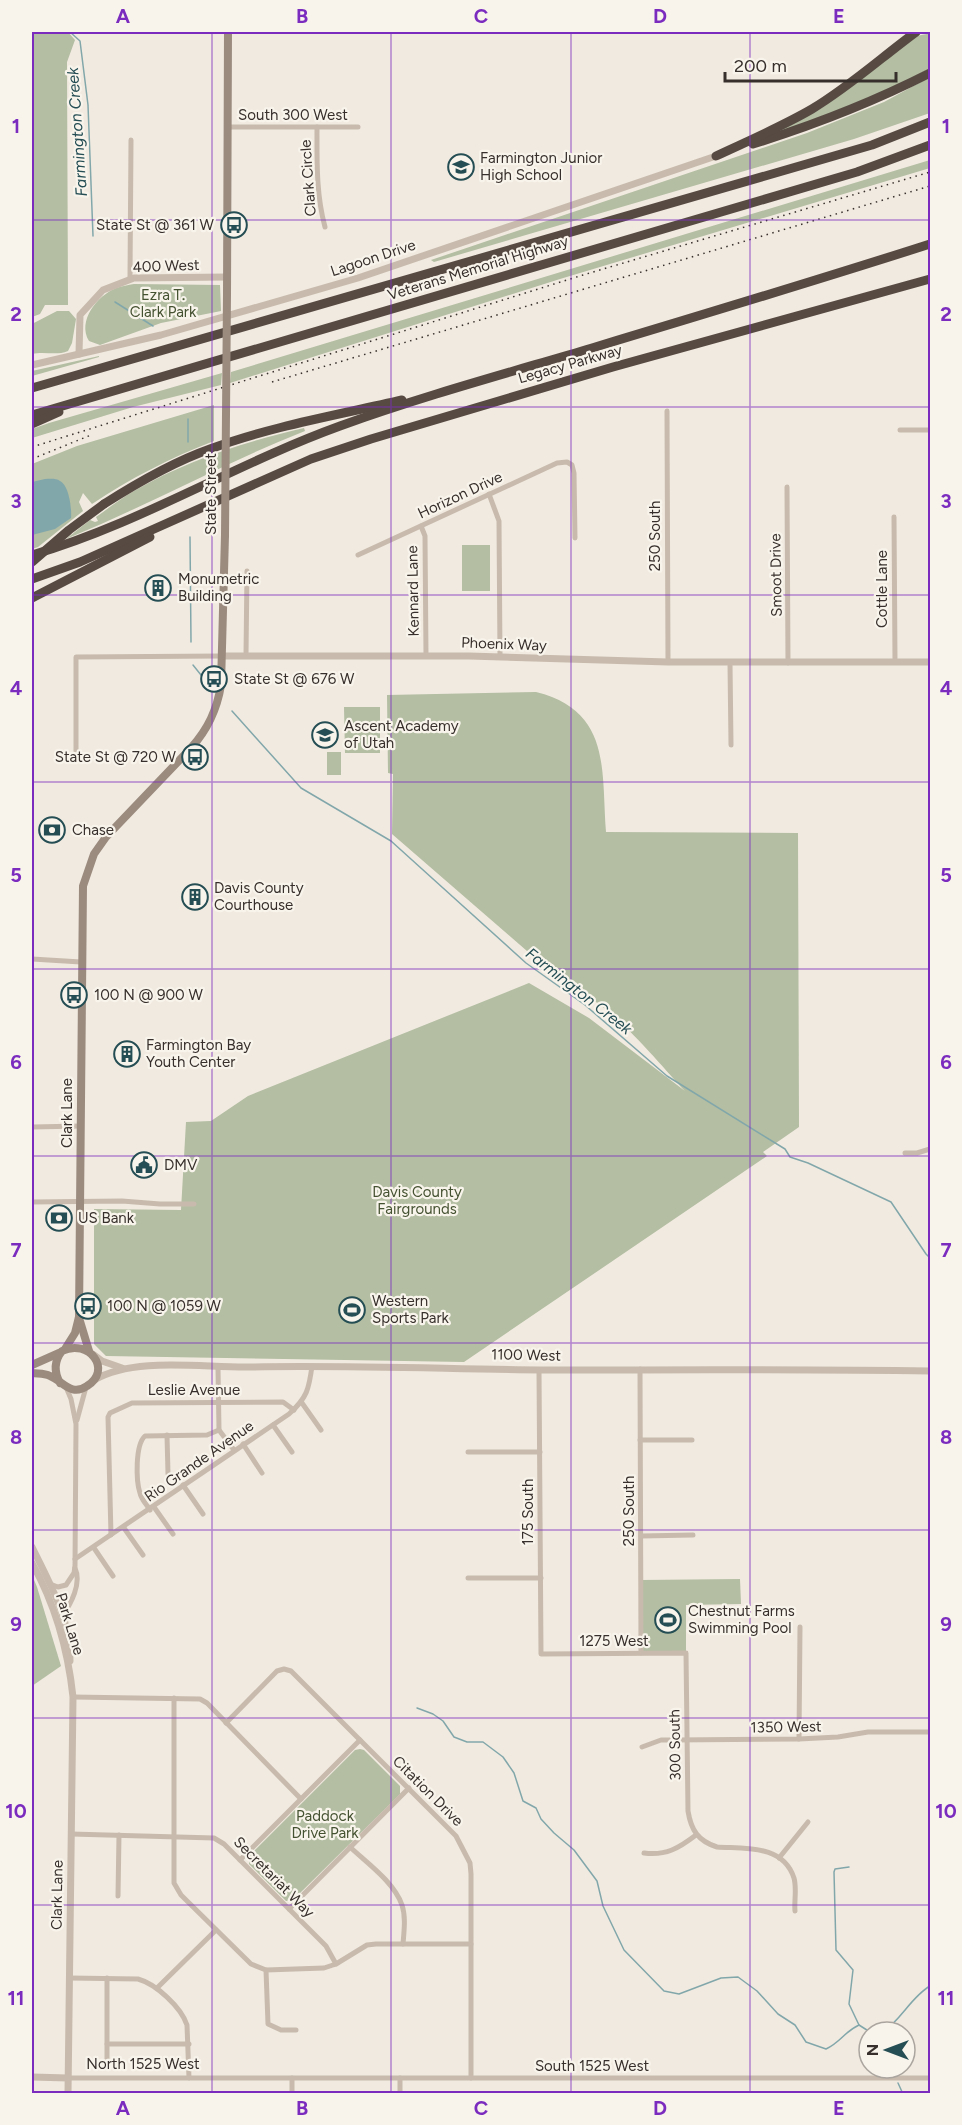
<svg xmlns="http://www.w3.org/2000/svg" width="962" height="2125" viewBox="0 0 962 2125" font-family="Figtree,sans-serif">
	<style>
		.green { fill: #b3bea2 }
		.water { fill: #82a7ab }
		.lines { fill: none; stroke-linecap: round; stroke-linejoin: round }
		.stream { stroke: #82a7ab; stroke-width: 1.5 }
		.minor { stroke: #c8bbad; stroke-width: 5 }
		.tertiary { stroke: #c8bbad; stroke-width: 7 }
		.secondary { stroke: #9b8b7f; stroke-width: 8 }
		.motorway { stroke: #574a43; stroke-width: 9 }
		.rail { stroke: #372f2b; stroke-width: 1.5; stroke-dasharray: 1.5 4.5; stroke-linecap: butt }
		.secondary-bridge { stroke: #9b8b7f; stroke-width: 8 }
		.motorway-bridge { stroke: #574a43; stroke-width: 9 }
		.grid { fill: none; stroke: #7b2cbf; stroke-width: 1.5; stroke-opacity: 0.55 }
		.labels { text-anchor: middle; dominant-baseline: central; stroke-width: 4.5; stroke-linejoin: round; paint-order: stroke }
		.street-label { font-size: 15px; fill: #372f2b; stroke: #f8f4ec }
		.poi-label { font-size: 15px; fill: #372f2b; stroke: #f8f4ec; text-anchor: start }
		.park-label { font-size: 15px; fill: #455231; stroke: #f8f4ec }
		.water-label { font-size: 16px; font-style: italic; fill: #254e54; stroke: #f8f4ec }
		.neatline { fill: none; stroke: #7b2cbf; stroke-width: 2 }
		.grid-label { font-size: 20px; text-anchor: middle; font-weight: bold; fill: #7b2cbf }
	</style>
	<rect width="100%" height="100%" fill="#f1eae0"/>
	<g class="green">
		<polygon points="32,32 68,32 75,40 67,62 68,305 45,305 40,314 32,317"/>
		<polygon points="926,32 930,32 930,68 889,91 764,139 833,100 916,36 927,34"/>
		<polygon points="930,77 930,113 854,139 434,262 431,260 807,133 884,102"/>
		<polygon points="930,160 930,168 560,279 230,383 231,372"/>
		<path d="M134 284 220 285 221 311 161 323 100 345 89 341C77 321 97 296 116 288 122 286 128 285 134 284Z"/>
		<path d="M57 311H69L76 319 72 343 68 351C56 356 45 351 32 354V324Z"/>
		<polygon points="99,356 99,357 32,376 32,371"/>
		<polygon points="222,373 221,385 133,407 32,438 32,429 49,423"/>
		<path d="M214 405V441C170 458 131 478 92 504L83 493 79 502 83 511 38 547 32 549V464L77 446Z"/>
		<path d="M304 428 305 431C224 463 147 506 66 539L90 520 95 522 98 521 96 517C109 508 120 499 134 491 187 460 244 442 304 428Z"/>
		<rect x="462" y="545" width="28" height="46"/>
		<path d="M536 692C612 711 601 771 606 832L798 833 799 1127 763 1152 767 1156 464 1362 106 1356 94 1344V1209L181 1210 186 1122 211 1121 248 1096 529 983 589 1018 685 1091C660 1065 607 998 573 991L392 834 393 774 388 773 387 695Z"/>
		<polygon points="344,707 380,707 380,753 345,753"/>
		<rect x="327" y="752" width="14" height="23"/>
		<polygon points="32,1575 37,1587 61,1666 32,1686"/>
		<polygon points="740,1579 741,1604 686,1605 686,1653 641,1653 641,1580"/>
		<polygon points="360,1749 364,1750 400,1786 400,1794 293,1900 286,1901 249,1864 249,1856 355,1750"/>
	</g>
	<path class="water" d="M45 479C50 479 56 478 60 481 69 485 72 509 71 518L55 529 32 535V482Z"/>
	<g class="lines">
		<g class="stream">
			<polyline points="70,32 80,41 88,105 93,236"/>
			<polyline points="115,302 153,326"/>
			<polyline points="188,419 188,442"/>
			<polyline points="190,537 191,642"/>
			<polyline points="193,665 209,685"/>
			<polyline points="232,711 301,788 391,841 526,963 585,1005 667,1076 785,1149 790,1157 808,1163 891,1202 926,1254 930,1258"/>
			<path d="M417 1708 433 1714 443 1721 454 1737 467 1742H483L503 1757 514 1773 523 1801 536 1808 541 1819 554 1833 574 1850 597 1881 603 1906 624 1950 664 1991 679 1994 721 1978 738 1977 757 1991 778 2014 795 2025 806 2042 826 2049C841 2042 844 2032 859 2025L870 2032"/>
			<polyline points="849,1867 835,1869 834,1872 836,1950 853,1970 849,2004 859,2025"/>
			<path d="M883 2032C901 2020 912 1996 930 1986"/>
			<polyline points="891,2068 893,2073"/>
			<polyline points="898,2083 903,2094"/>
		</g>
		<g class="minor">
			<polyline points="227,127 358,127"/>
			<path d="M317 127C317 160 316 194 325 227"/>
			<polyline points="130,279 131,140"/>
			<polyline points="667,411 668,662"/>
			<polyline points="900,430 930,430"/>
			<polyline points="787,487 788,663"/>
			<polyline points="489,494 499,521 500,657"/>
			<polyline points="894,517 895,662"/>
			<polyline points="421,526 425,536 426,656"/>
			<polyline points="358,555 557,463 567,462 572,465 574,473 575,538"/>
			<polyline points="246,655 247,571"/>
			<polyline points="730,663 731,745"/>
			<polyline points="76,760 76,657 222,656"/>
			<polyline points="32,959 81,962"/>
			<polyline points="32,1127 81,1126"/>
			<polyline points="905,1153 917,1153 930,1149"/>
			<polyline points="32,1202 122,1201 160,1204 194,1204"/>
			<polyline points="218,1368 219,1430 234,1450"/>
			<polyline points="640,1369 641,1653"/>
			<path d="M539 1370 541 1654 686 1653 688 1811C691 1830 698 1841 717 1847 745 1849 783 1844 794 1878 797 1889 794 1901 795 1911"/>
			<polyline points="302,1403 321,1430"/>
			<polyline points="77,1420 86,1387"/>
			<polyline points="273,1425 292,1452"/>
			<polyline points="167,1435 168,1474"/>
			<polyline points="640,1440 692,1440"/>
			<polyline points="243,1444 262,1473"/>
			<polyline points="468,1452 540,1452"/>
			<polyline points="183,1485 203,1514"/>
			<polyline points="154,1507 173,1534"/>
			<path d="M150 1510C147 1505 141 1499 140 1493 136 1481 135 1445 145 1436L207 1435 219 1430"/>
			<polyline points="124,1528 143,1555"/>
			<polyline points="111,1535 108,1417 110,1413 132,1403 283,1402 294,1410"/>
			<polyline points="641,1536 693,1535"/>
			<polyline points="94,1548 113,1576"/>
			<path d="M75 1559 289 1414C307 1398 309 1389 312 1366"/>
			<polyline points="468,1578 541,1578"/>
			<polyline points="50,1584 58,1587 66,1585 74,1573 75,1566 76,1424 71,1399 66,1387"/>
			<path d="M62 1616C71 1604 82 1583 75 1568"/>
			<polyline points="73,1697 200,1699 207,1703 301,1799"/>
			<polyline points="174,1698 174,1883 181,1895 251,1964 266,1970 324,1968 336,1964 367,1945 376,1944 471,1944"/>
			<polyline points="226,1723 277,1671 284,1669 291,1671 456,1836 470,1863 471,1874 471,2078"/>
			<polyline points="799,1739 800,1627"/>
			<polyline points="642,1747 661,1740 672,1740 799,1739 838,1737 868,1732 930,1732"/>
			<polyline points="71,1834 214,1838 224,1844 326,1946 336,1964"/>
			<path d="M350 1847C367 1863 394 1882 402 1905 406 1917 404 1931 403 1944"/>
			<path d="M644 1853C666 1856 679 1848 696 1835"/>
			<polyline points="779,1858 808,1822"/>
			<polyline points="240,1860 360,1740"/>
			<polyline points="118,1896 119,1835"/>
			<polyline points="289,1909 409,1788"/>
			<polyline points="266,1970 268,2024 281,2030 296,2030"/>
			<path d="M69 1978 138 1979C156 1984 181 2007 187 2025L189 2078"/>
			<polyline points="157,1988 216,1930"/>
			<polyline points="107,2044 189,2044"/>
			<polyline points="107,2067 107,1978"/>
			<polyline points="68,2078 930,2078"/>
			<polyline points="292,2078 292,2094"/>
			<polyline points="400,2078 400,2094"/>
		</g>
		<g class="tertiary">
			<polyline points="79,354 80,315 103,290 134,278 227,277"/>
			<polyline points="32,365 161,335 358,278 716,156"/>
			<polyline points="222,656 469,656 668,662 930,662"/>
			<polyline points="94,1355 102,1361 122,1368"/>
			<path d="M94 1380C135 1356 203 1368 250 1367 347 1365 444 1369 540 1370 670 1370 800 1369 930 1371"/>
			<path d="M32 1547C49 1582 71 1620 70 1661"/>
			<path d="M32 1563C55 1604 68 1650 73 1697L68 2094"/>
			<polyline points="32,2077 68,2078"/>
		</g>
		<g class="secondary">
			<polyline points="227,294 228,32"/>
			<polyline points="79,1318 89,1351"/>
			<path d="M65 1349 75 1333 79 1317 83 886 94 854 106 837 191 748C208 729 217 710 221 685L225 535"/>
			<polyline points="32,1365 59,1353"/>
			<path d="M32 1373C38 1374 44 1373 50 1376 63 1381 71 1397 87 1386 113 1370 89 1338 62 1351 54 1361 54 1372 60 1383"/>
		</g>
		<g class="motorway">
			<path d="M753 144C814 125 873 102 930 73"/>
			<path d="M716 156C748 141 781 127 812 109 849 87 882 57 916 32"/>
			<polyline points="32,388 872,145 930,122"/>
			<polyline points="32,415 857,172 930,145"/>
			<polyline points="32,424 59,412"/>
			<path d="M104 504C137 483 173 462 210 449 272 426 338 415 402 400"/>
			<path d="M32 555C139 524 235 464 340 426 423 396 508 373 592 348 705 314 818 280 930 244"/>
			<polyline points="32,579 80,562 311,459 371,439 613,367 930,279"/>
			<polyline points="32,598 150,537"/>
		</g>
		<g class="rail">
			<polyline points="272,382 930,186"/>
			<polyline points="32,447 583,275 930,172"/>
			<polyline points="32,459 91,435"/>
		</g>
		<polyline class="secondary-bridge" points="225,535 227,294"/>
		<polyline class="motorway-bridge" points="32,562 69,530 104,504"/>
	</g>
	<path class="grid" d="M212 32V2094M391 32V2094M571 32V2094M750 32V2094M32 220H930M32 407H930M32 595H930M32 782H930M32 969H930M32 1156H930M32 1343H930M32 1530H930M32 1718H930M32 1905H930"/>
	<defs>
		<g id="school-ring" transform="scale(1.35)"><circle r="9.5" fill="#f8f4ec" stroke="#254e54" stroke-width="1.5"/><path d="M0-5L7-2L0 1L-7-2ZM-4 1L0 2.5L4 1V4Q0 6-4 4Z" fill="#254e54"/></g>
		<g id="bus-ring" transform="scale(1.35)"><circle r="9.5" fill="#f8f4ec" stroke="#254e54" stroke-width="1.5"/><path d="M-5-6H5V4H4V6H2V4H-2V6H-4V4H-5ZM-3.5-4V0h7V-4ZM-3.5 1.2v1.5H-2V1.2ZM2 1.2v1.5H3.5V1.2Z" fill="#254e54"/></g>
		<g id="building-ring" transform="scale(1.35)"><circle r="9.5" fill="#f8f4ec" stroke="#254e54" stroke-width="1.5"/><path d="M-4-6H4V6H1V3H-1V6H-4ZM-2.5-4.3h1.7v1.8h-1.7ZM.8-4.3h1.7v1.8H.8ZM-2.5-1h1.7V.8h-1.7ZM.8-1h1.7V.8H.8Z" fill="#254e54"/></g>
		<g id="bank-ring" transform="scale(1.35)"><circle r="9.5" fill="#f8f4ec" stroke="#254e54" stroke-width="1.5"/><path d="M-6-4H6V4H-6ZM0-2.3a2.3 2.3 0 1 0 0 4.6a2.3 2.3 0 1 0 0-4.6Z" fill="#254e54"/></g>
		<g id="civic-ring" transform="scale(1.35)"><circle r="9.5" fill="#f8f4ec" stroke="#254e54" stroke-width="1.5"/><path d="M-.6-6.5H3V-4.5H.6V-3L4-1V1h2V6H-6V1h2V-1L-.6-3ZM-1.2 2.5V6h2.4V2.5Z" fill="#254e54"/></g>
		<g id="stadium-ring" transform="scale(1.35)"><circle r="9.5" fill="#f8f4ec" stroke="#254e54" stroke-width="1.5"/><path d="M0-5a6.5 5 0 1 0 0 10a6.5 5 0 1 0 0-10ZM-3.5-1.8h7v3.6h-7Z" fill="#254e54"/></g>
	</defs>
	<g fill-rule="evenodd">
		<use href="#school-ring" x="461" y="167"/>
		<use href="#bus-ring" x="234" y="225"/>
		<use href="#building-ring" x="158" y="588"/>
		<use href="#bus-ring" x="214" y="679"/>
		<use href="#school-ring" x="325" y="735"/>
		<use href="#bus-ring" x="195" y="757"/>
		<use href="#bank-ring" x="52" y="830"/>
		<use href="#building-ring" x="195" y="897"/>
		<use href="#bus-ring" x="74" y="995"/>
		<use href="#building-ring" x="127" y="1054"/>
		<use href="#civic-ring" x="144" y="1165"/>
		<use href="#bank-ring" x="59" y="1218"/>
		<use href="#bus-ring" x="88" y="1306"/>
		<use href="#stadium-ring" x="352" y="1310"/>
		<use href="#stadium-ring" x="668" y="1620"/>
	</g>
	<g class="labels">
		<g class="street-label">
			<text x="293" y="115">South 300 West</text>
			<text transform="translate(308 178) rotate(-94)">Clark Circle</text>
			<text transform="translate(373 258) rotate(-18)">Lagoon Drive</text>
			<text transform="translate(166 266) rotate(-2)">400 West</text>
			<text transform="translate(478 268) rotate(-17)">Veterans Memorial Highway</text>
			<text transform="translate(570 364) rotate(-16)">Legacy Parkway</text>
			<text transform="translate(211 494) rotate(-90)">State Street</text>
			<text transform="translate(460 495) rotate(-25)">Horizon Drive</text>
			<text transform="translate(655 536) rotate(-90)">250 South</text>
			<text transform="translate(776 575) rotate(-91)">Smoot Drive</text>
			<text transform="translate(882 589) rotate(-90)">Cottle Lane</text>
			<text transform="translate(413 591) rotate(-91)">Kennard Lane</text>
			<text transform="translate(504 644) rotate(2)">Phoenix Way</text>
			<text transform="translate(67 1113) rotate(-90)">Clark Lane</text>
			<text transform="translate(526 1355) rotate(1)">1100 West</text>
			<text x="194" y="1390">Leslie Avenue</text>
			<text transform="translate(199 1461) rotate(-35)">Rio Grande Avenue</text>
			<text transform="translate(629 1511) rotate(-90)">250 South</text>
			<text transform="translate(528 1512) rotate(-90)">175 South</text>
			<text transform="translate(70 1624) rotate(73)">Park Lane</text>
			<text x="614" y="1641">1275 West</text>
			<text transform="translate(786 1727) rotate(-1)">1350 West</text>
			<text transform="translate(675 1745) rotate(-91)">300 South</text>
			<text transform="translate(428 1791) rotate(45)">Citation Drive</text>
			<text transform="translate(274 1877) rotate(45)">Secretariat Way</text>
			<text transform="translate(57 1895) rotate(-89)">Clark Lane</text>
			<text x="143" y="2064">North 1525 West</text>
			<text x="592" y="2066">South 1525 West</text>
		</g>
		<g class="poi-label">
			<text x="480" y="158">Farmington Junior<tspan x="480" dy="17">High School</tspan></text>
			<text x="214" y="225" text-anchor="end">State St @ 361 W</text>
			<text x="178" y="579">Monumetric<tspan x="178" dy="17">Building</tspan></text>
			<text x="234" y="679">State St @ 676 W</text>
			<text x="344" y="726">Ascent Academy<tspan x="344" dy="17">of Utah</tspan></text>
			<text x="176" y="757" text-anchor="end">State St @ 720 W</text>
			<text x="72" y="830">Chase</text>
			<text x="214" y="888">Davis County<tspan x="214" dy="17">Courthouse</tspan></text>
			<text x="94" y="995">100 N @ 900 W</text>
			<text x="146" y="1045">Farmington Bay<tspan x="146" dy="17">Youth Center</tspan></text>
			<text x="164" y="1165">DMV</text>
			<text x="78" y="1218">US Bank</text>
			<text x="372" y="1301">Western<tspan x="372" dy="17">Sports Park</tspan></text>
			<text x="107" y="1306">100 N @ 1059 W</text>
			<text x="688" y="1611">Chestnut Farms<tspan x="688" dy="17">Swimming Pool</tspan></text>
		</g>
		<g class="park-label">
			<text x="163" y="295">Ezra T.<tspan x="163" dy="17">Clark Park</tspan></text>
			<text x="417" y="1192">Davis County<tspan x="417" dy="17">Fairgrounds</tspan></text>
			<text x="325" y="1816">Paddock<tspan x="325" dy="17">Drive Park</tspan></text>
		</g>
		<g class="water-label">
			<text transform="translate(77 132) rotate(-94)">Farmington Creek</text>
			<text transform="translate(579 991) rotate(38)">Farmington Creek</text>
		</g>
	</g>
	<rect width="962" height="2125" fill="none" stroke="#f8f4ec" stroke-width="66"/>
	<g transform="translate(887 2050) rotate(270)"><circle r="28" fill="#f8f4ec" stroke="#aba59f" stroke-width="1.5"/>
	<path d="M0-4.5L10 22L0 15L-10 22Z" fill="#254e54"/>
	<text y="-9" font-size="16" font-weight="bold" text-anchor="middle" fill="#372f2b">N</text>
	</g>
	<path d="M725 72v9h171v-9" fill="none" stroke="#372f2b" stroke-width="3"/>
	<text x="734" y="72" font-size="18" fill="#372f2b" stroke="#f8f4ec" stroke-width="4.5" paint-order="stroke">200 m</text>
	<rect x="33" y="33" width="896" height="2059" class="neatline"/>
	<g class="grid-label">
		<text x="123" y="23">A</text>
		<text x="302" y="23">B</text>
		<text x="481" y="23">C</text>
		<text x="660" y="23">D</text>
		<text x="839" y="23">E</text>
		<text x="16" y="133">1</text>
		<text x="946" y="133">1</text>
		<text x="16" y="321">2</text>
		<text x="946" y="321">2</text>
		<text x="16" y="508">3</text>
		<text x="946" y="508">3</text>
		<text x="16" y="695">4</text>
		<text x="946" y="695">4</text>
		<text x="16" y="882">5</text>
		<text x="946" y="882">5</text>
		<text x="16" y="1069">6</text>
		<text x="946" y="1069">6</text>
		<text x="16" y="1257">7</text>
		<text x="946" y="1257">7</text>
		<text x="16" y="1444">8</text>
		<text x="946" y="1444">8</text>
		<text x="16" y="1631">9</text>
		<text x="946" y="1631">9</text>
		<text x="16" y="1818">10</text>
		<text x="946" y="1818">10</text>
		<text x="16" y="2005">11</text>
		<text x="946" y="2005">11</text>
		<text x="123" y="2115">A</text>
		<text x="302" y="2115">B</text>
		<text x="481" y="2115">C</text>
		<text x="660" y="2115">D</text>
		<text x="839" y="2115">E</text>
	</g>
</svg>
